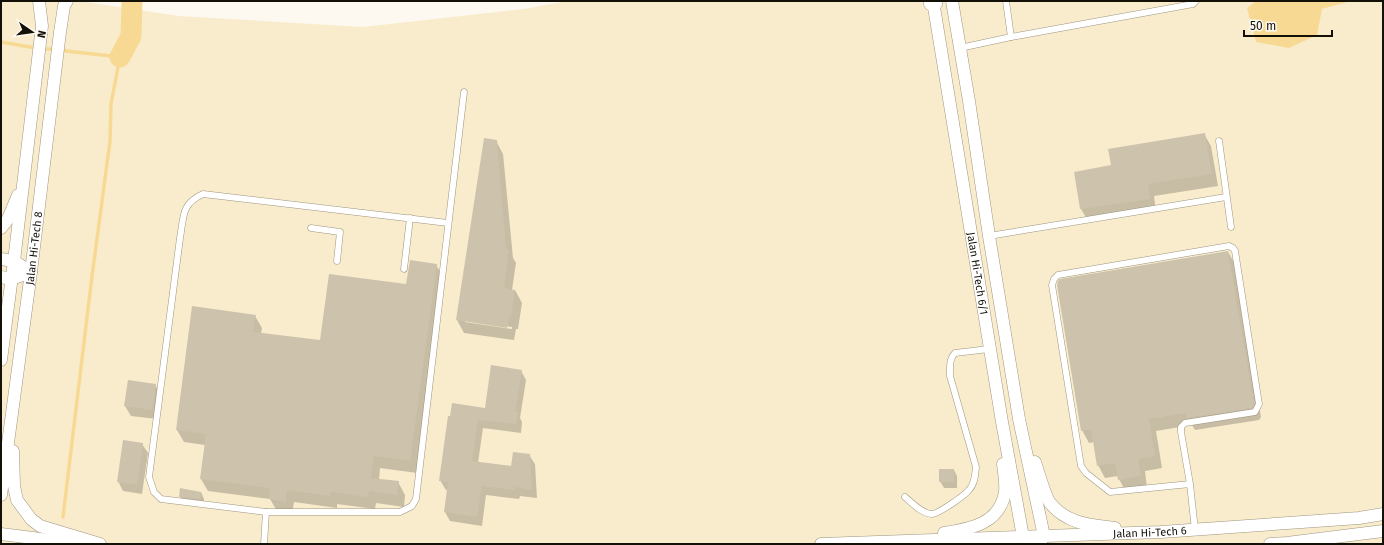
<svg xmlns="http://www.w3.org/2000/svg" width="1384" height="545" viewBox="0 0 1384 545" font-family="'Fira Sans',sans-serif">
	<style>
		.built { fill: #f9eccd }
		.water { fill: #f7d993 }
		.shadow { fill: #0003; fill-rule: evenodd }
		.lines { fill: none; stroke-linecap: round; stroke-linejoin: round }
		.stream { stroke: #f7d993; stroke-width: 3.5 }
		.river { stroke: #f7d993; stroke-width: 21 }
		.building { fill: #cdc3ad }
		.lane-casing { stroke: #9e957f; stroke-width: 7 }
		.street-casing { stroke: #9e957f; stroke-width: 13 }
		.primary-casing { stroke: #9e957f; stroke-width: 20 }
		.lane { stroke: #fff; stroke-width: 6 }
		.street { stroke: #fff; stroke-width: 12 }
		.primary { stroke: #fff; stroke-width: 19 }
		.labels { text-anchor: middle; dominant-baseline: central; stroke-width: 3; stroke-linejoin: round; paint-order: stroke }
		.street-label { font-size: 11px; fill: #131008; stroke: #fdf9f0 }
	</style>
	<rect width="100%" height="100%" fill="#fdf9f0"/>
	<polygon class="built" points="1,1 79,1 179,16 363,27 523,9 568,1 1383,1 1383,544 1,544"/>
	<polygon class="water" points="1256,1 1351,1 1322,9 1317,35 1289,48 1256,42 1247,8"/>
	<g class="shadow">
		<polygon points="1204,134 1211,146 1218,186 1154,196 1156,211 1088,221 1081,209 1112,166"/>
		<path d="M496 141 503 154 513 258 516 263 512 290H515L522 303 518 329H516L514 340 464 333 457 320ZM465 320 512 327V329L465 322Z"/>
		<polygon points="1228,252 1235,264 1261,417 1259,420 1195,430 1192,425 1156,431 1162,468 1145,471 1147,488 1126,492 1119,479 1118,476 1105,478 1098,465 1094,442 1089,443 1082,430"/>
		<polygon points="436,265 443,277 417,473 380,468 379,480 398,482 405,495 404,507 376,503 375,509 337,504 337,508 294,502 292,514 277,511 270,499 208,491 201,479 205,445 184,442 177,430 255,316 262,328 261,334 321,341"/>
		<polygon points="521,371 526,380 520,418 522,422 521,433 483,428 478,463 512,467 529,455 535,464 537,498 520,496 519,499 486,495 482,526 450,521 445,512 448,490 446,490 440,480 449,417 485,409"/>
		<polygon points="155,385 161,394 157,419 131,416 125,406"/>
		<polygon points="142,444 148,453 142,494 123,491 118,481"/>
		<polygon points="954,470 957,476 957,488 944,488 940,481"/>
		<polygon points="201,492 204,499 203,505 184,503 180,496"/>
	</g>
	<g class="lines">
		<polyline class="stream" points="1,42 30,47 120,57 111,104 110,141 91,284 63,517"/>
		<polyline class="river" points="120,57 131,36 132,1"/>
	</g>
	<g class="building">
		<polygon points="1205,133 1212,174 1148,184 1150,199 1080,209 1074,172 1111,165 1108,149"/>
		<polygon points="484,138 497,140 506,249 509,250 504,288 515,290 511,317 509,317 507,328 456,320"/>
		<polygon points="1228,251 1254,404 1252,408 1187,418 1186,413 1149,419 1155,456 1138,459 1141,476 1118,480 1115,463 1097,466 1091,429 1081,431 1057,285 1058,281 1060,279"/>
		<polygon points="410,260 437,264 410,461 374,456 371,478 399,481 397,495 369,491 368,497 331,492 330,496 287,490 286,502 269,499 270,488 200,479 206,434 176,430 192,306 256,315 253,332 320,340 329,274 406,284"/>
		<polygon points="491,365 522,370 515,412 518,412 516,424 478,420 472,461 511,466 513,452 530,454 532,490 515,487 514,490 482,486 477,517 444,512 448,482 439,481 448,416 450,416 452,403 485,408"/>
		<polygon points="128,380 156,384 152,410 124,406"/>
		<polygon points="123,440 143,443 137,485 117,482"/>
		<rect x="939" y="469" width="15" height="13"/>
		<polygon points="180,488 201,492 200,499 179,497"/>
	</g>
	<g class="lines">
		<g class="lane-casing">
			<g id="lane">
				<polyline points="1006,1 1011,37"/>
				<polyline points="960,48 1011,37 1193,4 1196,1"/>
				<polyline points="1219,141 1231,227"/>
				<path d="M448 223 203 194C181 204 184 216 180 238L149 477 154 492 161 499 266 512H400L412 506 416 499 464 92"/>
				<polyline points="311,228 340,232 337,261"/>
				<polyline points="989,236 1226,197"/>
				<polyline points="404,269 410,218"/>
				<polyline points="1190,484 1110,492 1086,473 1081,466 1052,285 1054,279 1058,275 1229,246 1233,248 1235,251 1259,404 1255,412 1185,423 1181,427 1181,432 1190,484 1195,530"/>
				<path d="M905 497C912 503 922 514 932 514 938 514 964 496 969 490 975 484 975 475 976 467L950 376C950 367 949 359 955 353L989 349"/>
				<polyline points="264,544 266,512"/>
			</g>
		</g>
		<g class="street-casing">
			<g id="street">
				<path id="s1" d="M933 1 1002 422 1023 537 1028 543"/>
				<polyline points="952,1 969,101 989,236 1019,419 1044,536 1040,543"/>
				<polyline points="1,228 8,219 18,195"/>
				<polyline points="1,259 14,261 31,272 11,279 1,277"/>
				<polyline points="1,360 14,261 42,26 39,1"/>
				<polyline points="13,451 14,486 17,500 31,519 40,526 100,544"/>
				<path d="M1035 462C1038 471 1045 496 1050 503 1067 524 1090 525 1115 528"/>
				<path id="s2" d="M1 495 31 272 60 32 64 6 67 1"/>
				<path d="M944 533C970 529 1000 524 1005 492 1006 483 1004 473 1003 464"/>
				<polyline points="1,534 80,544"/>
				<path id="s3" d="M821 544 1161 532 1359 518 1383 514"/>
				<polyline points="1270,544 1287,543 1383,531"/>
			</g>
		</g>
		<g class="primary-casing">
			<polyline id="primary" points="933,1 933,2"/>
		</g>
		<use href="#lane" class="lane"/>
		<use href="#street" class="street"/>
		<use href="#primary" class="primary"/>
	</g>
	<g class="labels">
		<g class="street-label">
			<text stroke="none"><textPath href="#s2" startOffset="249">Jalan Hi-Tech 8</textPath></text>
			<text stroke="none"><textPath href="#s1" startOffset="276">Jalan Hi-Tech 6/1</textPath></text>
			<text stroke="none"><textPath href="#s3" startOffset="329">Jalan Hi-Tech 6</textPath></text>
		</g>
	</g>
	<rect width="1384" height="545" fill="none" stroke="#131008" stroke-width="4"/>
	<g transform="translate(32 32) rotate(103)" stroke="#fdf9f0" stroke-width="3" paint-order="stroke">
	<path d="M0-3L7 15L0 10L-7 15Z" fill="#131008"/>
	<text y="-6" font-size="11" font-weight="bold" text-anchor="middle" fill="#131008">N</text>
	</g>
	<path d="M1244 30v6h88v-6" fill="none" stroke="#131008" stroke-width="2"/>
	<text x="1250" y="30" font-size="12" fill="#131008" stroke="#fdf9f0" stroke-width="3" paint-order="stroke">50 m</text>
</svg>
